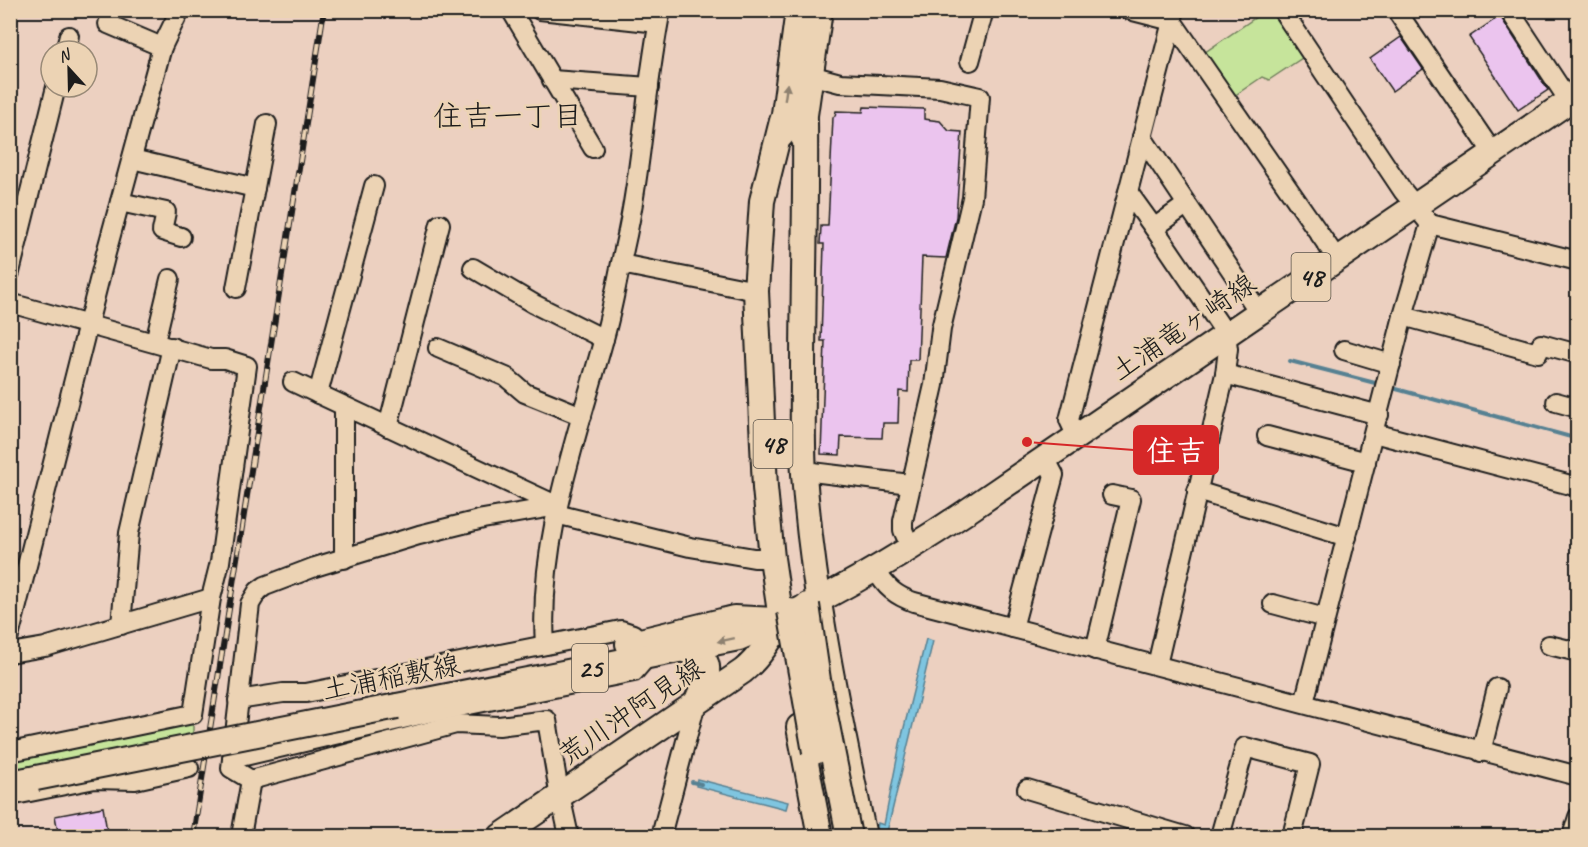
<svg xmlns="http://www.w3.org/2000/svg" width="1588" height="847" viewBox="0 0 1588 847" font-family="Caveat,'Klee One',sans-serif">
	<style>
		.green { fill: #c6e49b; stroke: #71805c; stroke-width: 1.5 }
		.water { fill: #7fc5e0; stroke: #578192; stroke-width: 1.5 }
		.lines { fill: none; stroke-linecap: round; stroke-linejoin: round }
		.stream { stroke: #578192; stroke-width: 4 }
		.building { fill: #ebc4ee; stroke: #1c1c1c; stroke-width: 1.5 }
		.minor-casing { stroke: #1c1c1c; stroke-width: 22 }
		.major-casing { stroke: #1c1c1c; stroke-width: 28 }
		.minor { stroke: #ecd3b4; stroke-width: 18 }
		.major { stroke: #ecd3b4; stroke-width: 24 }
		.rail-casing { stroke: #1c1c1c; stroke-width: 6 }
		.rail { stroke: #ecd3b4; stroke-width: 4; stroke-dasharray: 11; stroke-linecap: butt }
		.major-bridge-casing { stroke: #1c1c1c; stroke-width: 28; stroke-linecap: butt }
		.major-bridge { stroke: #ecd3b4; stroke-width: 24 }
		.oneway { fill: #8e8170 }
		.labels { text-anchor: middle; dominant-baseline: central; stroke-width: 5; stroke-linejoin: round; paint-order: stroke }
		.shield { fill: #ecd3b4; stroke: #5a534a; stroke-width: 1.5 }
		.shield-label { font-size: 27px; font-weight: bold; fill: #1c1c1c }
		.street-label { font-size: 28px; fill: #1c1c1c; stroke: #ecd3b4 }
		.neighbourhood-label { font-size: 30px; fill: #1c1c1c; stroke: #ecd3b4 }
		.leader { fill: none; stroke: #d62828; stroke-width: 2 }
		.callout-dot { fill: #d62828; stroke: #ecd3b4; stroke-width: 2 }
		.callout { fill: #d62828; stroke: #d62828; stroke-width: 2 }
		.callout-label { font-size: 30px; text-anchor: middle; font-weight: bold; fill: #fff }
	</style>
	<rect width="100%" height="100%" fill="#ecd0c0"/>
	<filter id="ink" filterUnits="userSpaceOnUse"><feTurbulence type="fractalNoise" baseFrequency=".0167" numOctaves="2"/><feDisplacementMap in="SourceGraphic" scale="12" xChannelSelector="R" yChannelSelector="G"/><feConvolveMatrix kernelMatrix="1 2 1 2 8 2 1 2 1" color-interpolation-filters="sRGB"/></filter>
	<g filter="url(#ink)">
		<g class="green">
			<polygon points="1275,10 1305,56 1269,80 1262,77 1231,98 1201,55 1265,11"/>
			<polygon points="193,718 193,757 11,794 11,756"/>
		</g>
		<g class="water">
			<polygon points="926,639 933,641 887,832 877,830 878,823 884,825 900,744"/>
			<polygon points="697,779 788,802 786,809 696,786"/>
		</g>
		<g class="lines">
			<g class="stream">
				<polyline points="1290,361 1379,384"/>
				<polyline points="1389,387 1578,439"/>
				<polyline points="692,782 701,784"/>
			</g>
		</g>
		<g class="building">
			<polygon points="1500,16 1548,90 1518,110 1469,37"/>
			<polygon points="1401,37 1423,69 1392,91 1370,59"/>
			<polygon points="864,107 924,109 924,119 940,121 949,131 962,132 956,217 946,258 922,257 918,360 909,360 908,392 899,391 898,423 883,423 882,438 841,437 840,455 821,454 825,341 821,341 824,244 820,244 821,226 828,226 833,117 835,116 836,111 863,112"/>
			<polygon points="103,807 108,837 59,837 55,816"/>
		</g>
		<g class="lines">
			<g class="minor-casing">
				<g id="minor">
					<polyline points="113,10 108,24 162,47"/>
					<polyline points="511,10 593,148"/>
					<polyline points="540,10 658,23"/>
					<polyline points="1129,10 1172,21 1337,259"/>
					<polyline points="1282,10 1403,191 1430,224 1403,316 1304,703"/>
					<polyline points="1396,10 1493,153"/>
					<polyline points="1509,10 1569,101"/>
					<polyline points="65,51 69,36"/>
					<polyline points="970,61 984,10"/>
					<polyline points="810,75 840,83 940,88 980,97 972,198 941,329 934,385 903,521 903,530 911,548"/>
					<polyline points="552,80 649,87"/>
					<polyline points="1142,137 1259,312"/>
					<polyline points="132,159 255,188"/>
					<polyline points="1128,192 1154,228 1226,334 1228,349 1225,374 1157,665"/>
					<polyline points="120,202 166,212 162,231 181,237"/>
					<polyline points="1430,224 1578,261"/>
					<polyline points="1154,228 1186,205"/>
					<polyline points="621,264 756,291"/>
					<polyline points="473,268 534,304 604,339"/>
					<polyline points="10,272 56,87"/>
					<polyline points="236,288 267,124"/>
					<polyline points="10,303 211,359 225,359 247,366 220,562 211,598 193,714 10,752"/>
					<polyline points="1403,316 1538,353 1541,344 1578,354"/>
					<polyline points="155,342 170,279"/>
					<polyline points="438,348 506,377 525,393 582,416"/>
					<polyline points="1344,350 1391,364"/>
					<polyline points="1225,374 1379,415"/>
					<polyline points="293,382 558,506"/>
					<polyline points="318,394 374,186"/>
					<polyline points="1556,402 1578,408"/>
					<polyline points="388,427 440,224"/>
					<polyline points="1374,433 1578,487"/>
					<polyline points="1267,436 1366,462"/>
					<polyline points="1077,437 1069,420 1175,10"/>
					<polyline points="804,471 910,484"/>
					<polyline points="1197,491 1347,537"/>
					<polyline points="558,506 483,519 419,535 315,567 265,586 258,591 250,604 231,768 251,780 456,724 499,726 547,720 558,786 569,836"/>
					<polyline points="556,514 690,547 754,558 772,558"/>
					<polyline points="344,559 344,407"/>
					<path d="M876 570C885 587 896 596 914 602L1578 776"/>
					<polyline points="1273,604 1325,618"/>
					<polyline points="121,625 129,533 172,347"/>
					<polyline points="1013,628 1054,475 1045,458"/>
					<polyline points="10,633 106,253 162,47 180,10"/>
					<path d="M545 645C538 542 576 440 603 342 612 312 617 280 624 249 642 171 645 89 661 10"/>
					<polyline points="1549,645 1578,652"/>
					<polyline points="1095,650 1131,499 1112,495"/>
					<polyline points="10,653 45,647 211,598"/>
					<polyline points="238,700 283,693 306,693 621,630 633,634 639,642"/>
					<polyline points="1481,752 1497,688"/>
					<polyline points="232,759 424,714 634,672 647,657"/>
					<polyline points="1027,789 1185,836"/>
					<polyline points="10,796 95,779 135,780 189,768"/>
					<polyline points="241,836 251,780"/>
					<polyline points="661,836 696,703"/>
					<polyline points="1220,836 1245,747 1310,764 1292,836"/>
					<polyline points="1572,836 1578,817"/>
				</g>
			</g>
			<g class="major-casing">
				<g id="major">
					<path d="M805 120C806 204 803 289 803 374 803 407 802 441 804 474 813 597 839 716 864 836"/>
					<polyline points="782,121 762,201 756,291 765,488 772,558 783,633"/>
					<polyline points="781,136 798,10"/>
					<polyline points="802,136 820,10"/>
					<polyline points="628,644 734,618 776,620"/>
					<path d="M685 650C690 652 698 654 702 658 715 669 700 691 696 703"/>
					<path d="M397 706 739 638C820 604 893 561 966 512L1578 95"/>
					<polyline points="799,727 820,836"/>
					<polyline points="10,783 36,778"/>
					<path d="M501 836 743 671C760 657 771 640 781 620"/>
				</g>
			</g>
			<use href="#minor" class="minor"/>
			<use href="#major" class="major"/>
			<g class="rail-casing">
				<polyline id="rail" points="193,836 324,10"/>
			</g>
			<use href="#rail" class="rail"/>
			<g class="major-bridge-casing">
				<g id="major-bridge">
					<polyline points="807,605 818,680 849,836"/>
					<polyline points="790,611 815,752"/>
					<polyline points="36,778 397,706"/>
				</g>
			</g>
			<use href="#major-bridge" class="major-bridge"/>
		</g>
		<defs><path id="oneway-solid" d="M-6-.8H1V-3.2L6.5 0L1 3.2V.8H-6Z" transform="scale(1.5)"/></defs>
		<g class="oneway">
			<use href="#oneway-solid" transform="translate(786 92) rotate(-82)"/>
			<use href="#oneway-solid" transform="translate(726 640) rotate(168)"/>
		</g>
	</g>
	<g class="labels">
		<g class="shield">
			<rect x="1291.5" y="253" width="39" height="48" rx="4.5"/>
			<rect x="753.5" y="420" width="39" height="48" rx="4.5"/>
			<rect x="572" y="644" width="36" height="48" rx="4.5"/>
		</g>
		<g class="shield-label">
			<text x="1311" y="277">48</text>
			<text x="773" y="444">48</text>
			<text x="590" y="668">25</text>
		</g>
		<g class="street-label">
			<text transform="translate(1183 327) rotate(-34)">土浦竜ヶ崎線</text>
			<text transform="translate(391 677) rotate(-11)">土浦稲敷線</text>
			<text transform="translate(631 711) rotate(-34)">荒川沖阿見線</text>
		</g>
		<g class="neighbourhood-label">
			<text x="508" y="116">住吉一丁目</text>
		</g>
	</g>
	<path class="leader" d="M1027 442L1134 450"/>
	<circle class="callout-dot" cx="1027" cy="442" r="6"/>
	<rect class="callout" x="1134" y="426" width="84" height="48" rx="6"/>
	<g class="callout-label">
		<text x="1176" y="461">住吉</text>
	</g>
	<rect width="1588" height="847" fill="none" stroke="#ecd3b4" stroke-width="36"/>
	<rect x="18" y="18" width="1552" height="811" fill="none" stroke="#1c1c1c" stroke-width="2" filter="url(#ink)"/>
	<g transform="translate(69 69) rotate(338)"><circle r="28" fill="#ecd3b4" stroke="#998a77" stroke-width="1.5"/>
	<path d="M0-4.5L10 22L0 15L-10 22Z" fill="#1c1c1c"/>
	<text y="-9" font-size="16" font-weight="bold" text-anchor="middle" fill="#1c1c1c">N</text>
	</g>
</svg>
